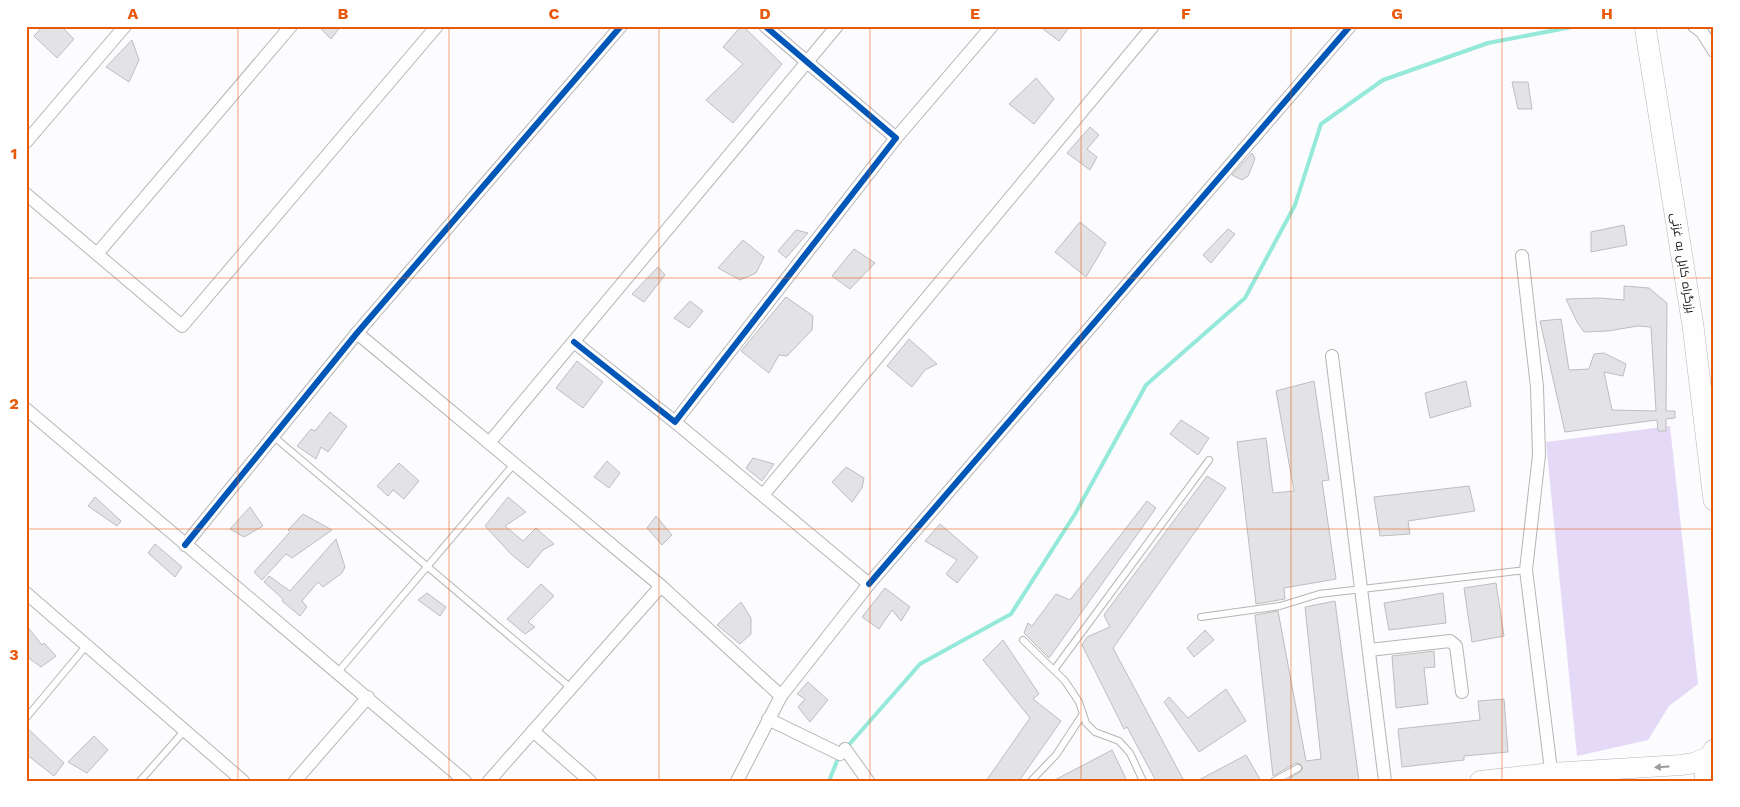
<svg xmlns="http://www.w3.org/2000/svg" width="1740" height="807" viewBox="0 0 1740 807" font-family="'Work Sans',Cairo,sans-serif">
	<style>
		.green { fill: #e4d9f7 }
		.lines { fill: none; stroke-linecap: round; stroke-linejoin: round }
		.stream { stroke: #94e9da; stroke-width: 4 }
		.building { fill: #e3e2e5; stroke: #bebdbf }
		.service-casing { stroke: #b5b5b6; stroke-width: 8 }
		.minor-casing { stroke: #b5b5b6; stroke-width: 14 }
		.primary-casing { stroke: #b5b5b6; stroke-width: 21 }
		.trunk-casing { stroke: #b5b5b6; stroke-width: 22 }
		.service { stroke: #fffeff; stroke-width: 6 }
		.minor { stroke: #fffeff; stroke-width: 12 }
		.primary { stroke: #fffeff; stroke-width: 20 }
		.trunk { stroke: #fffeff; stroke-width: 21 }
		.cycleway-casing { stroke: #fff; stroke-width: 9 }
		.cycleway { stroke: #0057b8; stroke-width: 6 }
		.oneway { fill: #9f9e9f }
		.grid { fill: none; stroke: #e8590c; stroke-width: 1; stroke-opacity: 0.55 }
		.labels { text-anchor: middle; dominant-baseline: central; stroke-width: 4; stroke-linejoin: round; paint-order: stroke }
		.street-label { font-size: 12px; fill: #0e0d0e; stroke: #fff }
		.neatline { fill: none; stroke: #e8590c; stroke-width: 2 }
		.grid-label { font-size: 16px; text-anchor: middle; font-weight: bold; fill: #e8590c }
	</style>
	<rect width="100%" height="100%" fill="#fcfbfe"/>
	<polygon class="green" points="1670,426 1698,684 1669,706 1648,740 1577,756 1546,442"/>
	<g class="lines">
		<g class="stream">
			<polyline points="847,747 920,664 1011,614 1075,514 1146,385 1245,298 1295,205 1321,124 1383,80 1488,43 1577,26"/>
			<polyline points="829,781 839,756"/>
		</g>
	</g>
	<g class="building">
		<polygon points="43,26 61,26 74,39 57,58 34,36"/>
		<polygon points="318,26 341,26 331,39"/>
		<polygon points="741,26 743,26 782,64 733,123 706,100 743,64 723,47"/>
		<polygon points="1039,26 1070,26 1059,41"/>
		<polygon points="132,40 139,60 129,82 106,67"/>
		<polygon points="1036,78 1054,99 1034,124 1009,104"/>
		<polygon points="1512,82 1528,82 1532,109 1518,109"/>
		<polygon points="1090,127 1099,135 1087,149 1097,157 1090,170 1067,153"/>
		<polygon points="1252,153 1255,159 1248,176 1242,180 1232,175"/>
		<polygon points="1080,222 1106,243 1086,277 1055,252"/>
		<polygon points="1624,225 1627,245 1591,252 1591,232"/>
		<polygon points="1228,229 1235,234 1211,263 1203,255"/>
		<polygon points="796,230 808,233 786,258 778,251"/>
		<polygon points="743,240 764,257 756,273 740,280 718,268"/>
		<polygon points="854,249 875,263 850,289 832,276"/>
		<polygon points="658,267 665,275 644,302 632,294"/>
		<polygon points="1624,286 1649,288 1667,303 1666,411 1675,411 1675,418 1666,419 1666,431 1658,431 1657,420 1565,432 1540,321 1561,319 1569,370 1589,369 1594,354 1604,353 1626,364 1623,376 1604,372 1612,410 1656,411 1651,327 1638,326 1608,331 1584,332 1577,322 1566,299 1600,298 1624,300"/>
		<polygon points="786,297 813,316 812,330 787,356 779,355 769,373 741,351"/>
		<polygon points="690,301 703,311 689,328 674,318"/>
		<polygon points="909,339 937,364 925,370 912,387 887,366"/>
		<polygon points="577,361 603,382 583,408 556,388"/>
		<polygon points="1314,381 1329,480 1322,481 1336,579 1284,588 1285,599 1256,604 1237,442 1266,438 1273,493 1294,491 1276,391"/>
		<polygon points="1466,381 1471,406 1430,418 1425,393"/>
		<polygon points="330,412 347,426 328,452 321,447 316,459 297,446 311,429 315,431"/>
		<polygon points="1181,420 1209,438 1198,455 1170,434"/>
		<polygon points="753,458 774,464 762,481 746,468"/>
		<polygon points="607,461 620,473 609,488 594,477"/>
		<polygon points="399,463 419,481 404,499 393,490 388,496 377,486"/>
		<polygon points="846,467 864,478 862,488 852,502 832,482"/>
		<polygon points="1207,476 1226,488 1113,648 1184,781 1156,781 1127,727 1124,729 1082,645 1087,637 1110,627 1104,615"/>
		<polygon points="1469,486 1475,511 1408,521 1410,534 1380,536 1374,497"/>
		<polygon points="95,497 121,521 117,526 88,506"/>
		<polygon points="508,497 526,512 505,526 523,541 536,528 554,544 543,550 528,568 511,554 485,526"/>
		<polygon points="1147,501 1156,508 1049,658 1024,633 1028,623 1032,626 1056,594 1070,600"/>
		<polygon points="250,507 263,526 244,537 230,529"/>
		<polygon points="303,514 332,530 292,558 286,554 262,580 254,572 290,532 288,530"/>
		<polygon points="656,516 672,535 662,545 647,528"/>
		<polygon points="940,524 978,557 957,583 946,574 957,560 925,541"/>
		<polygon points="336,539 345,567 342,573 323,587 318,582 302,601 307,607 300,616 282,601 283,599 264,582 269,576 290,591"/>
		<polygon points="155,544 182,567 175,577 148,553"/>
		<polygon points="1496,583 1504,636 1472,642 1464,588"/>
		<polygon points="541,584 554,596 528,622 535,627 525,634 507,619"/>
		<polygon points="885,588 910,607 901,621 892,610 879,629 862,617"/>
		<polygon points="427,593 446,607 440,616 418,600"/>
		<polygon points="1443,593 1446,623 1389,630 1384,603"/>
		<polygon points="1335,601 1359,781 1285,781 1300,772 1303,768 1300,764 1296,763 1273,776 1255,615 1278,611 1306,761 1321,759 1305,607"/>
		<polygon points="741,602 751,618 751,634 740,644 717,625"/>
		<polygon points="26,625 42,645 44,643 56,656 41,667 26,656"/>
		<polygon points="1205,630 1214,640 1194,657 1187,648"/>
		<polygon points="1003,640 1039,694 1033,699 1061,721 1019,781 986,781 1030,718 983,660"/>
		<polygon points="1434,651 1435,667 1424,668 1428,704 1396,708 1392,656"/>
		<polygon points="808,682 828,700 810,722 798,707 805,699 797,694"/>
		<polygon points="1226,689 1246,721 1199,752 1164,702 1169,697 1188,718"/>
		<polygon points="1504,699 1508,752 1464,756 1464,760 1402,767 1398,729 1480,720 1478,701"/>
		<polygon points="26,727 64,763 54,776 26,754"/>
		<polygon points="94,736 108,750 87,773 68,762"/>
		<polygon points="1112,750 1127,781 1053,781"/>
		<polygon points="1246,755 1261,781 1197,781"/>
	</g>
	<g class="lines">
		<g class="service-casing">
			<g id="service">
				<polyline points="273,436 571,688"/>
				<polyline points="1201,617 1280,606 1319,594 1526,570"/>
				<polyline points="1023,640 1065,681 1079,702 1086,723 1095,732 1119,741 1130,753 1143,781"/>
				<polyline points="1054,670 1209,460"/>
				<polyline points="338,672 514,464"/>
				<polyline points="26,718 87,645"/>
				<polyline points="140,781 185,730"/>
				<polyline points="1031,781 1056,755 1083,714"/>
				<polyline points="1274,781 1298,768"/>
			</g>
		</g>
		<g class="minor-casing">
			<g id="minor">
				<polyline points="1694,26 1702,32 1714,51"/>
				<polyline points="896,138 992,26"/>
				<polyline points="26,142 125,26"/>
				<polyline points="26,194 182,326 437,26"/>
				<polyline points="97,254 291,26"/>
				<polyline points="1522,256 1537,387 1539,455 1526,570 1552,778"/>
				<polyline points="357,333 661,586 781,696"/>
				<polyline points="574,342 675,422 896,138 765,26"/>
				<polyline points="1332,356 1385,781"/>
				<polyline points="26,409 465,781"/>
				<polyline points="675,422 869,584 781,696 737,781"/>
				<polyline points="489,443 837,26"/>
				<polyline points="763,495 1153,26"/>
				<polyline points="185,545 357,333 621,26"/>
				<polyline points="869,584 1350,26"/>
				<polyline points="26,593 243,781"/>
				<polyline points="1369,650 1450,641 1456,646 1462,692"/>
				<polyline points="768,719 840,754"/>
				<polyline points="533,731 590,781"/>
				<polyline points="845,749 868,781"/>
				<polyline points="295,781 368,697"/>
				<polyline points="489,781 661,586"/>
			</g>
		</g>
		<g class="primary-casing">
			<polyline id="primary" points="1480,781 1551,773 1681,765 1694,763 1710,756"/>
		</g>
		<g class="trunk-casing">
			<g id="trunk">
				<polyline points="1645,26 1693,326 1714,500"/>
				<path d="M1705 781C1705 769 1707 760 1714 750"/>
			</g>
		</g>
		<use href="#service" class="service"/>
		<use href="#minor" class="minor"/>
		<use href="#primary" class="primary"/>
		<use href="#trunk" class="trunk"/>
		<g class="cycleway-casing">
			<g id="cycleway">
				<polyline points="574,342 675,422 896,138 765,26"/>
				<polyline points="185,545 357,333 621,26"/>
				<polyline points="869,584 1350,26"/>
			</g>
		</g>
		<use href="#cycleway" class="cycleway"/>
	</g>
	<defs><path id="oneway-solid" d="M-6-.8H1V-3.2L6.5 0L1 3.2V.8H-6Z" transform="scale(1.25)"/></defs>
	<use class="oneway" href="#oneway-solid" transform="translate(1662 767) rotate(176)"/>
	<path class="grid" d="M238 26V781M449 26V781M659 26V781M870 26V781M1081 26V781M1291 26V781M1502 26V781M26 278H1714M26 529H1714"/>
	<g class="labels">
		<g class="street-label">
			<text transform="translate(1683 263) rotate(81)">بزرگراه کابل به غزنی</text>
		</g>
	</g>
	<rect width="1740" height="807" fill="none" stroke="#ffffff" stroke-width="55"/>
	<rect x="28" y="28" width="1684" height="752" class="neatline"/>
	<g class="grid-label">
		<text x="133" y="19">A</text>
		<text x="343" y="19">B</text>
		<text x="554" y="19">C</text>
		<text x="765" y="19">D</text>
		<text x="975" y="19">E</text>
		<text x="1186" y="19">F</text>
		<text x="1397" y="19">G</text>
		<text x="1607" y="19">H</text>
		<text x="14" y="159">1</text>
		<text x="14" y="409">2</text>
		<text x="14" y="660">3</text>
	</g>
</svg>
